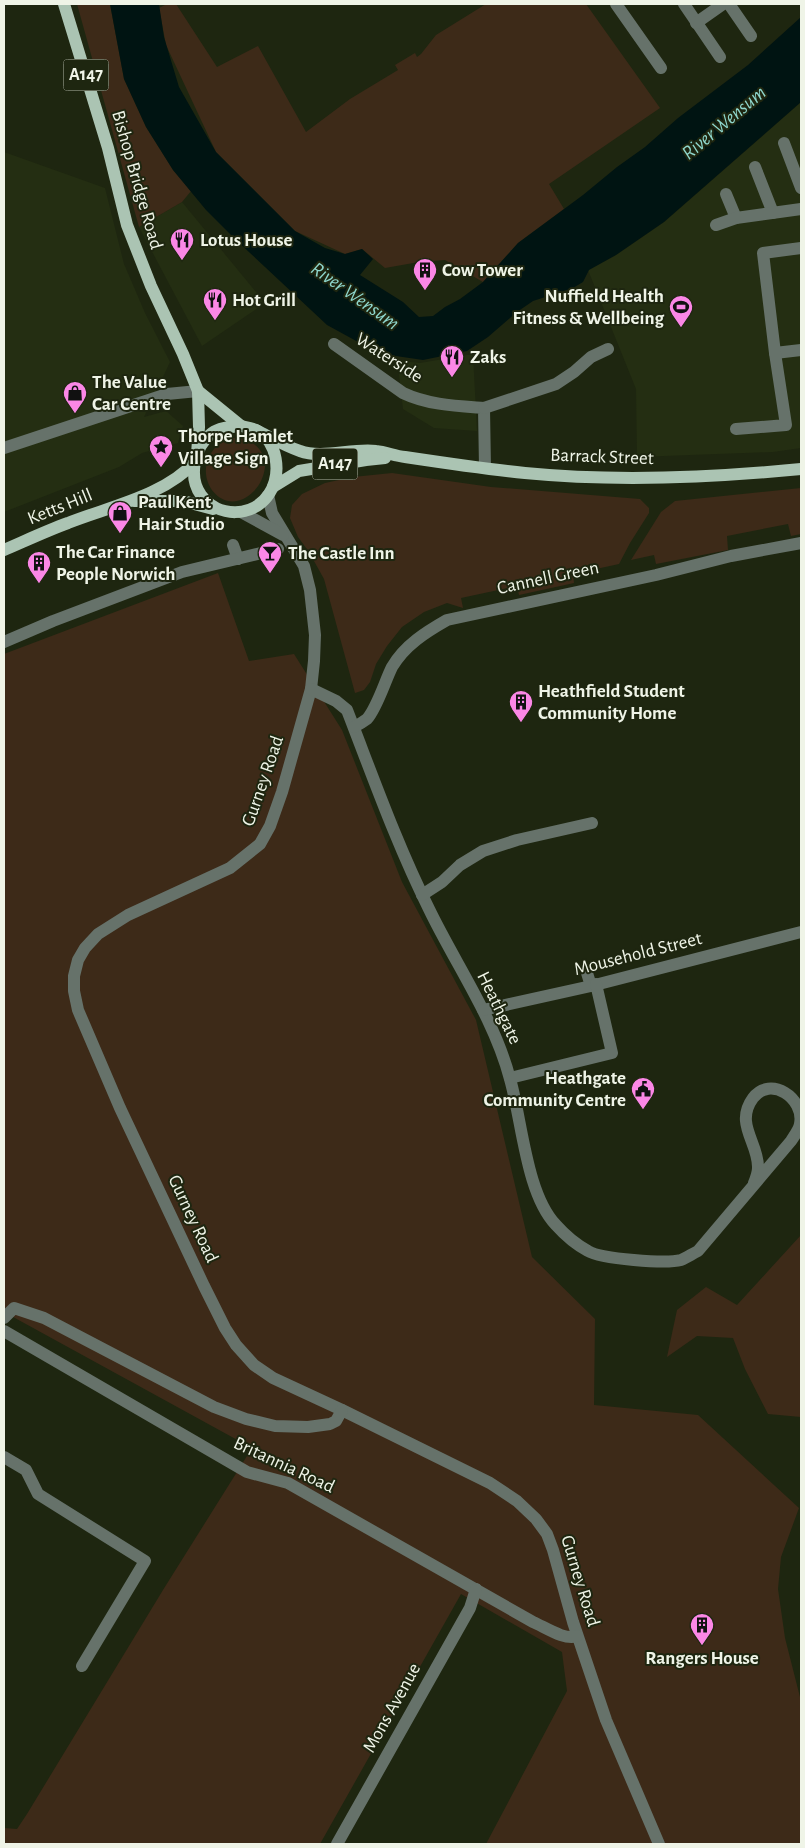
<svg xmlns="http://www.w3.org/2000/svg" width="805" height="1848" viewBox="0 0 805 1848" font-family="'Alegreya Sans',sans-serif">
	<style>
		.built { fill: #242e12 }
		.green { fill: #3d2a18 }
		.water { fill: #001412 }
		.lines { fill: none; stroke-linecap: round; stroke-linejoin: round }
		.minor { stroke: #66726a; stroke-width: 12 }
		.major { stroke: #abc4b3; stroke-width: 12 }
		.labels { text-anchor: middle; dominant-baseline: central; stroke-width: 4; stroke-linejoin: round; paint-order: stroke }
		.shield { fill: #1e2610; stroke: #b0b6a6; stroke-width: 1 }
		.shield-label { font-size: 18px; font-weight: bold; fill: #eff4e7 }
		.street-label { font-size: 19px; fill: #eff4e7; stroke: #1e2610 }
		.poi-label { font-size: 19px; font-weight: bold; fill: #eff4e7; stroke: #1e2610; text-anchor: start }
		.water-label { font-size: 20px; font-style: italic; fill: #8fd7cd; stroke: #1e2610 }
	</style>
	<rect width="100%" height="100%" fill="#1e2610"/>
	<g class="built">
		<polygon points="801,102 801,448 773,452 637,457 636,389 588,270 616,255 664,222"/>
		<polygon points="4,152 105,188 124,264 145,313 170,362 144,417 166,411 183,426 178,443 142,453 119,467 4,512"/>
		<polygon points="182,202 265,303 202,346 139,227"/>
		<polygon points="473,354 477,431 434,428 403,409 399,375 401,361 420,363"/>
	</g>
	<g class="green">
		<polygon points="77,4 110,4 124,79 146,127 173,170 191,191 182,202 139,227"/>
		<polygon points="167,4 176,4 217,67 258,46 306,132 350,99 398,70 395,65 415,53 417,57 421,54 436,35 486,4 586,4 660,108 549,184 564,209 518,243 483,282 445,260 419,262 385,268 362,249 345,254 295,231 216,152 166,45 159,8"/>
		<path d="M228 438C246 436 266 446 265 467 264 476 260 485 254 491 220 526 180 464 228 438Z"/>
		<polygon points="392,473 491,487 640,499 649,508 649,513 630,543 619,564 573,574 574,583 519,595 517,586 461,598 463,608 447,603 424,612 402,627 387,646 376,664 370,682 364,690 355,693 324,579 309,552 298,537 290,518 292,505 302,494 325,483 353,477"/>
		<polygon points="801,488 801,534 791,536 788,524 727,536 728,550 656,564 654,555 631,560 661,512 675,501"/>
		<polygon points="218,573 249,661 294,654 342,730 402,882 476,1020 532,1257 595,1319 594,1405 698,1415 799,1508 781,1557 778,1589 785,1638 801,1701 801,1844 486,1844 567,1691 562,1652 461,1594 320,1844 7,1844 4,1842 4,1828 17,1829 27,1814 163,1590 252,1448 4,1312 4,654"/>
		<polygon points="801,1235 801,1417 768,1414 745,1369 733,1338 697,1336 667,1357 677,1310 706,1287 737,1305"/>
	</g>
	<polygon class="water" points="110,4 159,4 164,37 179,87 216,152 295,231 325,248 345,254 362,249 373,259 360,275 403,302 419,317 433,316 445,307 460,299 483,282 518,243 583,195 617,167 645,147 678,118 748,65 801,17 801,102 664,222 616,255 589,270 583,282 573,288 533,301 517,312 488,337 467,351 423,360 389,355 369,348 327,325 234,238 206,210 173,170 146,127 124,79"/>
	<g class="lines">
		<g class="minor">
			<polyline points="616,4 661,68"/>
			<polyline points="684,4 720,57"/>
			<polyline points="729,4 751,36"/>
			<polyline points="696,23 723,4"/>
			<polyline points="784,143 801,188"/>
			<polyline points="755,167 773,213"/>
			<polyline points="726,194 736,218"/>
			<polyline points="716,225 736,218 801,209"/>
			<path d="M334 344 403 393C428 405 457 406 484 408L485 468"/>
			<polyline points="775,353 801,350"/>
			<polyline points="484,408 556,384 574,372 591,357 608,349"/>
			<polyline points="736,429 786,425 775,353 763,253 801,248"/>
			<polyline points="4,448 167,394 198,391"/>
			<polyline points="268,495 272,513 304,566 310,590 315,635 314,661 311,689 282,792 270,826 260,844 230,868 128,915 98,934 85,948 78,960 74,976 74,991 78,1010 120,1108 204,1286 225,1328 236,1345 254,1365 273,1378 342,1410 490,1483 517,1501 536,1519 547,1534 553,1550 573,1622 606,1720 659,1844"/>
			<polyline points="241,512 283,535"/>
			<polyline points="233,545 238,559"/>
			<polyline points="4,642 53,621 182,572 278,549"/>
			<path d="M311 689 336 701 347 710C373 777 397 845 429 909 456 965 494 1018 510 1079 522 1120 526 1194 556 1225 564 1234 577 1245 588 1251 601 1259 666 1264 681 1260 686 1258 692 1254 698 1251L791 1141C794 1136 799 1130 800 1124 805 1098 770 1075 753 1098 734 1124 759 1143 758 1168 758 1173 756 1178 754 1183"/>
			<path d="M354 727C358 725 363 722 367 719 377 708 385 681 392 667 405 645 426 632 447 620L656 575 731 556 801 543"/>
			<polyline points="422,895 442,882 460,865 483,851 517,840 592,823"/>
			<polyline points="587,973 591,986"/>
			<polyline points="483,1010 591,986 801,932"/>
			<polyline points="510,1078 612,1053 596,984"/>
			<polyline points="4,1318 14,1308 44,1318 214,1407 246,1419 275,1426 308,1427 330,1424 336,1421 342,1410"/>
			<path d="M4 1331 247 1472 288 1483 533 1622C545 1627 565 1641 577 1636"/>
			<polyline points="4,1457 26,1470 38,1494 145,1561 82,1666"/>
			<polyline points="337,1844 470,1608 476,1589"/>
		</g>
		<g class="major">
			<polyline points="64,4 108,148 127,225 151,286 183,354 198,391 199,427 197,454"/>
			<polyline points="198,391 241,426"/>
			<path d="M241 426C245 427 251 428 256 430 278 441 282 474 269 494 253 518 218 518 201 495 188 477 194 447 212 433 220 427 231 427 241 426Z"/>
			<path d="M256 430C270 437 285 446 300 451 322 459 352 448 376 451 386 452 395 456 405 457 445 463 485 469 525 473 617 482 709 478 801 469"/>
			<polyline points="273,487 299,471 366,460 385,458"/>
			<polyline points="134,501 183,501 213,509"/>
			<path d="M4 550C25 541 46 531 68 523 111 506 164 496 196 461"/>
		</g>
	</g>
	<defs>
		<g id="restaurant-pin" transform="scale(1.25)"><path d="M0 17L-7.5 6A9.5 9.5 0 1 1 7.5 6Z" fill="#fb87e6" stroke="#1e2610"/><path d="M-5-6h1v4h1v-4h1v4h1v-4h1v5L-1.5 .5V6h-2V.5L-5-1ZM5-6V6H3V1.5H1.5Q1.5-4 5-6Z" fill="#111"/></g>
		<g id="building-pin" transform="scale(1.25)"><path d="M0 17L-7.5 6A9.5 9.5 0 1 1 7.5 6Z" fill="#fb87e6" stroke="#1e2610"/><path d="M-4-6H4V6H1V3H-1V6H-4ZM-2.5-4.3h1.7v1.8h-1.7ZM.8-4.3h1.7v1.8H.8ZM-2.5-1h1.7V.8h-1.7ZM.8-1h1.7V.8H.8Z" fill="#111"/></g>
		<g id="stadium-pin" transform="scale(1.25)"><path d="M0 17L-7.5 6A9.5 9.5 0 1 1 7.5 6Z" fill="#fb87e6" stroke="#1e2610"/><path d="M0-5a6.5 5 0 1 0 0 10a6.5 5 0 1 0 0-10ZM-3.5-1.8h7v3.6h-7Z" fill="#111"/></g>
		<g id="shop-pin" transform="scale(1.25)"><path d="M0 17L-7.5 6A9.5 9.5 0 1 1 7.5 6Z" fill="#fb87e6" stroke="#1e2610"/><path d="M-5-2.5h2.3a2.7 3.5 0 0 1 5.4 0H5L5.5 6h-11ZM-1.5-2.5h3a1.5 2.3 0 0 0-3 0Z" fill="#111"/></g>
		<g id="sight-pin" transform="scale(1.25)"><path d="M0 17L-7.5 6A9.5 9.5 0 1 1 7.5 6Z" fill="#fb87e6" stroke="#1e2610"/><path d="M0-6L1.8-2.2L6-1.7L2.9 1.2L3.7 5.4L0 3.3L-3.7 5.4L-2.9 1.2L-6-1.7L-1.8-2.2Z" fill="#111"/></g>
		<g id="bar-pin" transform="scale(1.25)"><path d="M0 17L-7.5 6A9.5 9.5 0 1 1 7.5 6Z" fill="#fb87e6" stroke="#1e2610"/><path d="M-6-5H6L.8 .8V4.5H3.5V6h-7V4.5H-.8V.8Z" fill="#111"/></g>
		<g id="civic-pin" transform="scale(1.25)"><path d="M0 17L-7.5 6A9.5 9.5 0 1 1 7.5 6Z" fill="#fb87e6" stroke="#1e2610"/><path d="M-.6-6.5H3V-4.5H.6V-3L4-1V1h2V6H-6V1h2V-1L-.6-3ZM-1.2 2.5V6h2.4V2.5Z" fill="#111"/></g>
	</defs>
	<g fill-rule="evenodd">
		<use href="#restaurant-pin" x="182" y="240"/>
		<use href="#building-pin" x="425" y="270"/>
		<use href="#restaurant-pin" x="215" y="300"/>
		<use href="#stadium-pin" x="681" y="307"/>
		<use href="#restaurant-pin" x="452" y="357"/>
		<use href="#shop-pin" x="75" y="393"/>
		<use href="#sight-pin" x="161" y="447"/>
		<use href="#shop-pin" x="120" y="513"/>
		<use href="#bar-pin" x="270" y="553"/>
		<use href="#building-pin" x="39" y="563"/>
		<use href="#building-pin" x="521" y="702"/>
		<use href="#civic-pin" x="643" y="1089"/>
		<use href="#building-pin" x="702" y="1625"/>
	</g>
	<g class="labels">
		<g class="shield">
			<rect x="63.5" y="59.5" width="45" height="31" rx="4"/>
			<rect x="312.5" y="448.5" width="45" height="31" rx="4"/>
		</g>
		<g class="shield-label">
			<text x="86" y="75">A147</text>
			<text x="335" y="464">A147</text>
		</g>
		<g class="street-label">
			<text transform="translate(137 180) rotate(74)">Bishop Bridge Road</text>
			<text transform="translate(389 358) rotate(33)">Waterside</text>
			<text transform="translate(602 457) rotate(2)">Barrack Street</text>
			<text transform="translate(60 507) rotate(-22)">Ketts Hill</text>
			<text transform="translate(548 578) rotate(-12)">Cannell Green</text>
			<text transform="translate(263 781) rotate(-71)">Gurney Road</text>
			<text transform="translate(638 954) rotate(-14)">Mousehold Street</text>
			<text transform="translate(499 1008) rotate(64)">Heathgate</text>
			<text transform="translate(193 1219) rotate(65)">Gurney Road</text>
			<text transform="translate(284 1465) rotate(25)">Britannia Road</text>
			<text transform="translate(580 1581) rotate(73)">Gurney Road</text>
			<text transform="translate(392 1708) rotate(-61)">Mons Avenue</text>
		</g>
		<g class="poi-label">
			<text x="200" y="240">Lotus House</text>
			<text x="442" y="270">Cow Tower</text>
			<text x="664" y="296" text-anchor="end">Nuffield Health<tspan x="664" dy="22">Fitness &amp; Wellbeing</tspan></text>
			<text x="232" y="300">Hot Grill</text>
			<text x="470" y="357">Zaks</text>
			<text x="92" y="382">The Value<tspan x="92" dy="22">Car Centre</tspan></text>
			<text x="178" y="436">Thorpe Hamlet<tspan x="178" dy="22">Village Sign</tspan></text>
			<text x="138" y="502">Paul Kent<tspan x="138" dy="22">Hair Studio</tspan></text>
			<text x="56" y="552">The Car Finance<tspan x="56" dy="22">People Norwich</tspan></text>
			<text x="288" y="553">The Castle Inn</text>
			<text x="538" y="691">Heathfield Student<tspan x="538" dy="22">Community Home</tspan></text>
			<text x="626" y="1078" text-anchor="end">Heathgate<tspan x="626" dy="22">Community Centre</tspan></text>
			<text x="702" y="1658" text-anchor="middle">Rangers House</text>
		</g>
		<g class="water-label">
			<text transform="translate(724 123) rotate(-40)">River Wensum</text>
			<text transform="translate(355 296) rotate(35)">River Wensum</text>
		</g>
	</g>
	<rect width="805" height="1848" fill="none" stroke="#eff4e7" stroke-width="10"/>
</svg>
